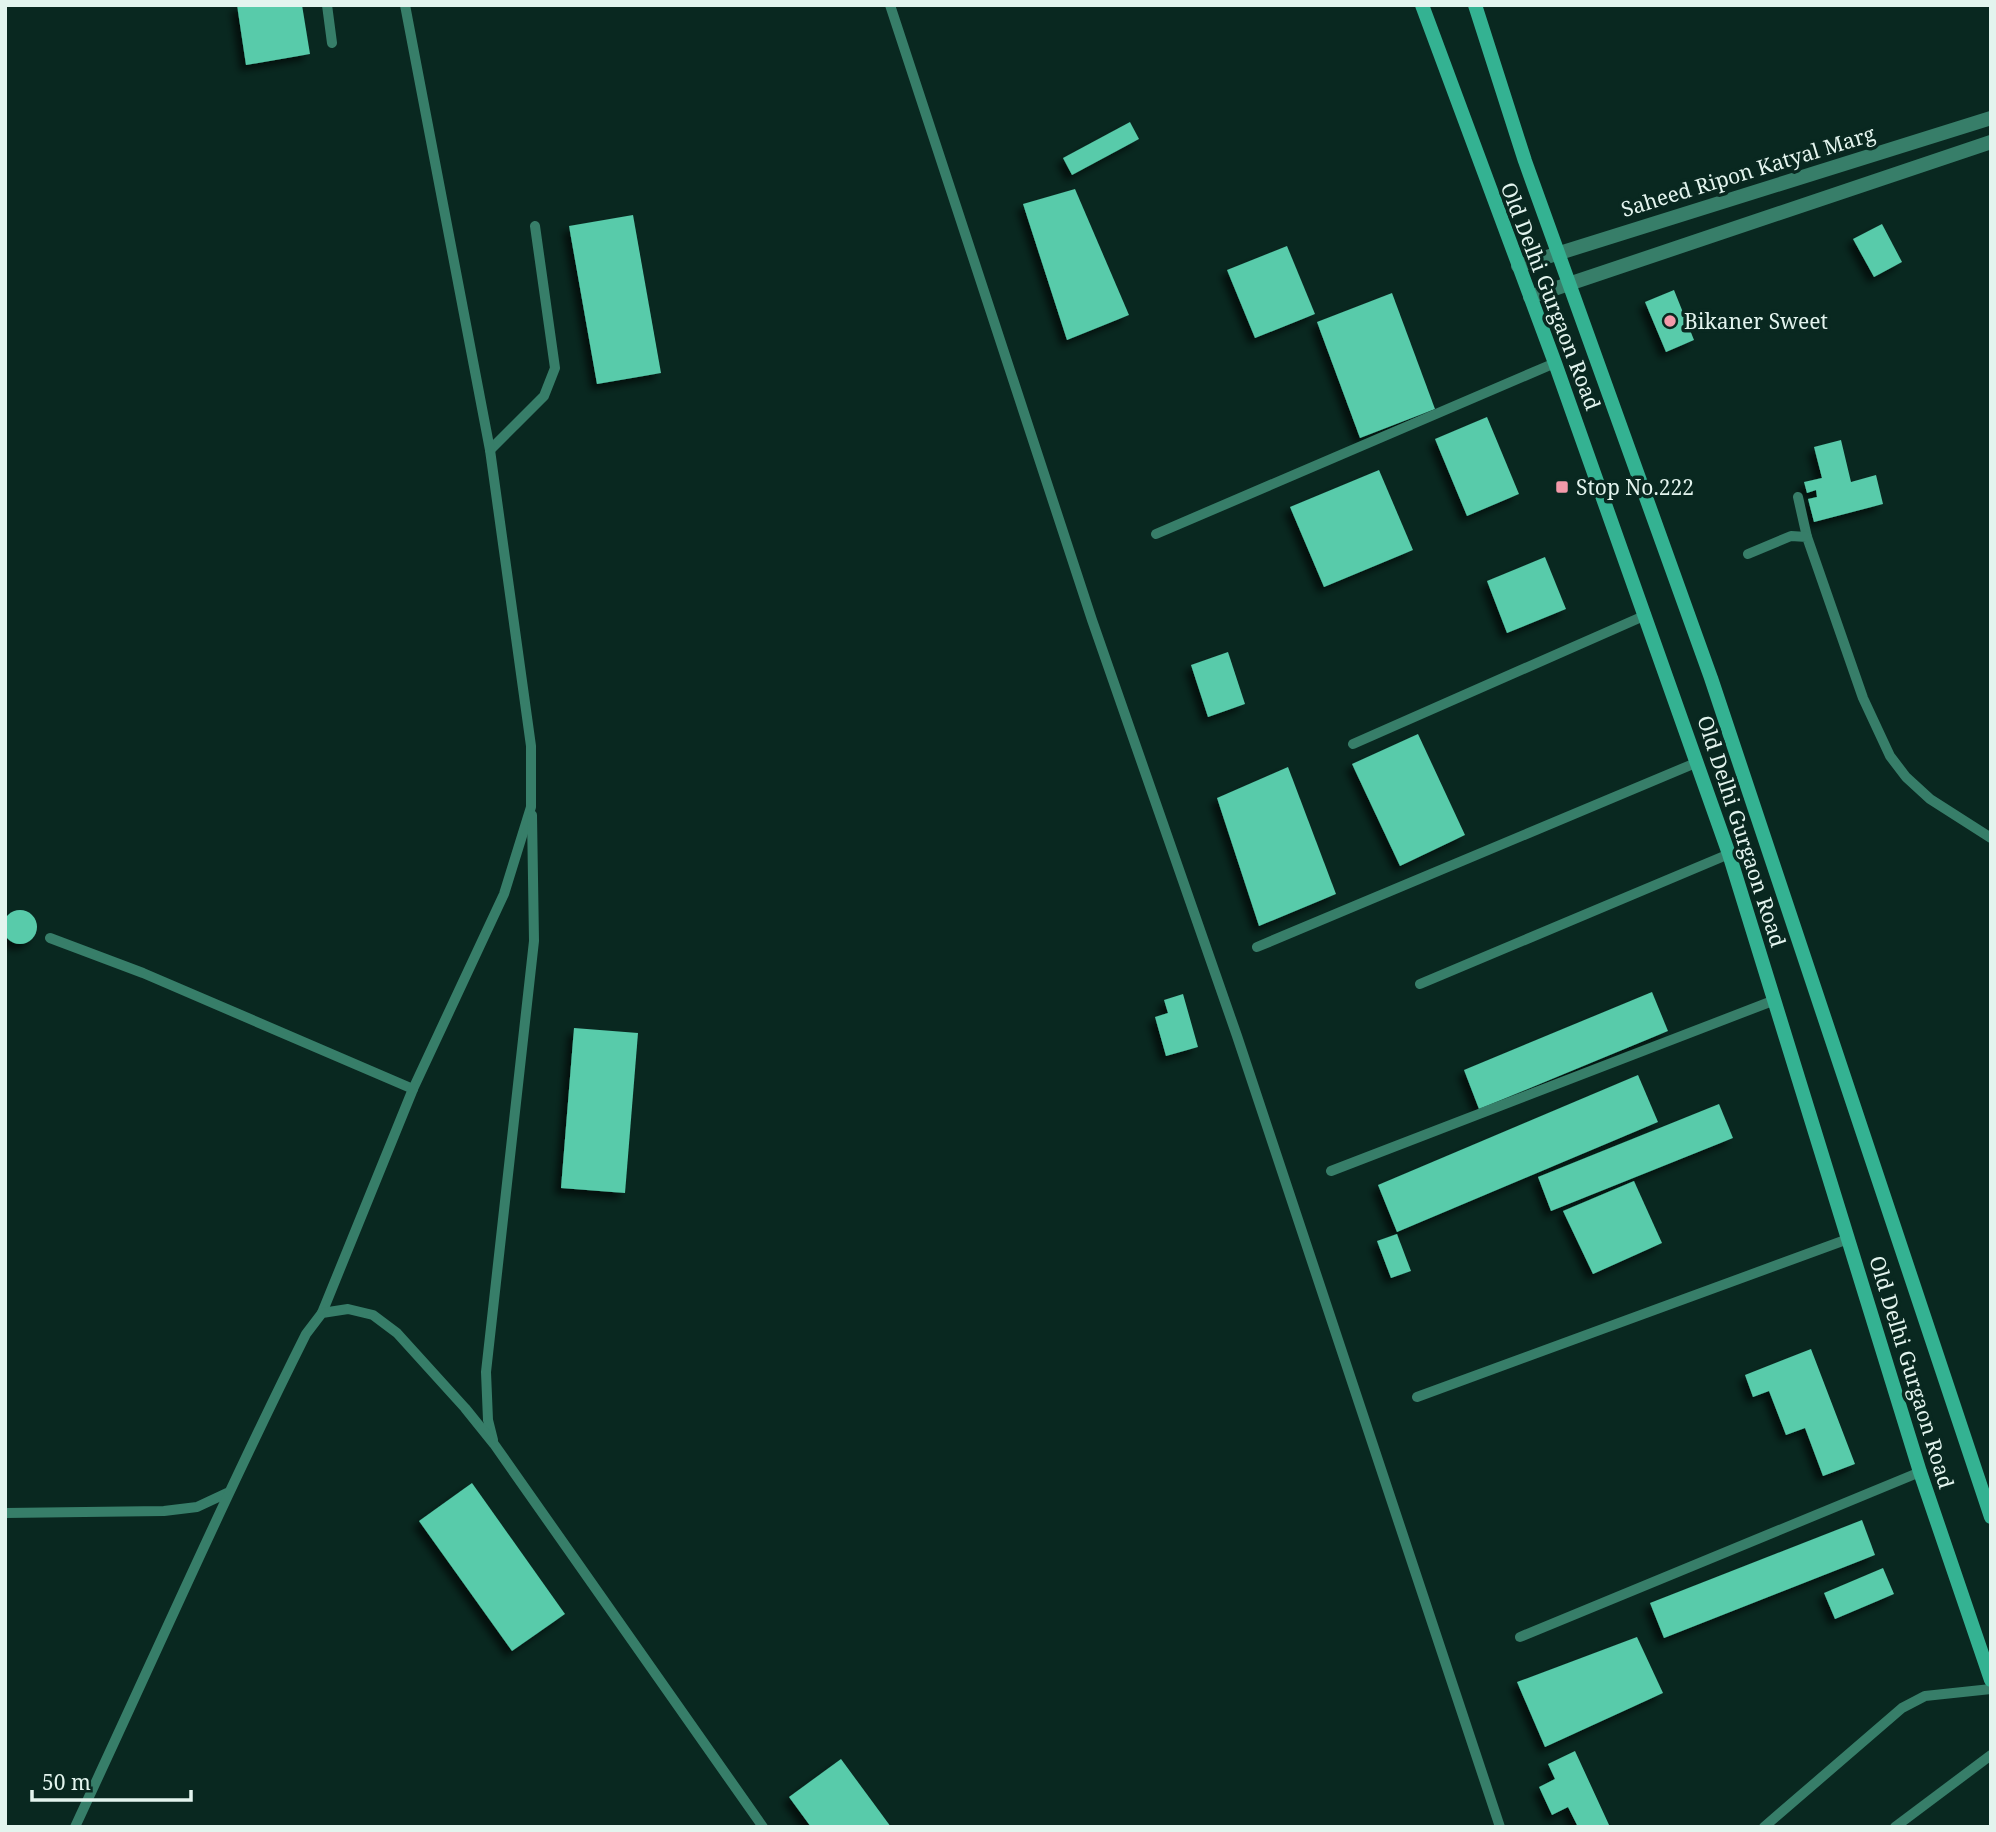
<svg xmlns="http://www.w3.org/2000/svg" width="1996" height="1832" viewBox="0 0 1996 1832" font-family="'Noto Serif',serif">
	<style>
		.building { fill: #58cbaa; filter: url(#shadow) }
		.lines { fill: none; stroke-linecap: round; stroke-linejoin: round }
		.service { stroke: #377e69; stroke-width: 10 }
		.tertiary { stroke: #377e69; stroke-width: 14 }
		.secondary { stroke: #34b292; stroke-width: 14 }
		.poi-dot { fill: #f39aaa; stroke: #092820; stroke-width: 2.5 }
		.labels { text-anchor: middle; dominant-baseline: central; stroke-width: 7; stroke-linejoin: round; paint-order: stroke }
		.street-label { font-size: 21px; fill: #e3f4ee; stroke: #092820 }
		.poi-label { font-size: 21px; fill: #e3f4ee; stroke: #092820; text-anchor: start }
	</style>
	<defs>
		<filter id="shadow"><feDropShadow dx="-6" dy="6" stdDeviation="3.5" flood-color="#0009"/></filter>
	</defs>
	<rect width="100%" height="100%" fill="#092820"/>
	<g class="building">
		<polygon points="237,5 302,5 310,54 246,65"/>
		<polygon points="1130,122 1139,139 1072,175 1063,158"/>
		<polygon points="1075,189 1129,315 1067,340 1023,204"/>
		<polygon points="633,215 661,373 597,384 569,226"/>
		<polygon points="1882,224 1902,262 1874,277 1853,239"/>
		<polygon points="1287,246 1315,314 1255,338 1227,270"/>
		<polygon points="1674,290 1694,340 1666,352 1645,302"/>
		<polygon points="1392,293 1435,409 1360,438 1317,322"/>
		<polygon points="1487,417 1519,494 1467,516 1435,439"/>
		<polygon points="1841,440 1851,482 1876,475 1883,504 1814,522 1808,499 1817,497 1816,490 1807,493 1804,482 1822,478 1814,447"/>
		<polygon points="1379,470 1413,550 1324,587 1290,507"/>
		<polygon points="1545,557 1566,609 1507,633 1487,581"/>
		<polygon points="1228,652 1245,704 1208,717 1191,665"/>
		<polygon points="1418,734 1465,835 1400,866 1352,764"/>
		<polygon points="1288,767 1336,894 1259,926 1217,798"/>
		<circle cx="20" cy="927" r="17"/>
		<polygon points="1652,992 1668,1031 1479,1109 1464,1070"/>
		<polygon points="1183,994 1198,1047 1166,1056 1155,1017 1168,1013 1164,1000"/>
		<polygon points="574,1028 638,1033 625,1193 561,1188"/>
		<polygon points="1638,1075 1658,1122 1397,1232 1378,1185"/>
		<polygon points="1719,1104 1733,1138 1551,1211 1538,1177"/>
		<polygon points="1634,1181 1662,1243 1593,1274 1563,1211"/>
		<polygon points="1397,1234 1411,1271 1391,1278 1377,1241"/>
		<polygon points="1811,1349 1855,1464 1823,1476 1805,1428 1786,1435 1769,1391 1753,1397 1745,1375"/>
		<polygon points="472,1483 565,1614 512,1651 419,1521"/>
		<polygon points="1862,1520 1875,1555 1664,1638 1650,1603"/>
		<polygon points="1883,1568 1894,1594 1835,1619 1824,1593"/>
		<polygon points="1637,1637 1663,1693 1545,1747 1517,1682"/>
		<polygon points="1575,1751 1610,1827 1578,1827 1568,1807 1552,1815 1539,1787 1555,1779 1548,1764"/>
		<polygon points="841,1759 891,1827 811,1827 789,1797"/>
	</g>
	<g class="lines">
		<g class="service">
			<polyline points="327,5 332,43"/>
			<polyline points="890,5 1092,620 1237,1036 1500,1827"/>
			<polyline points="490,450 544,396 555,368 535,226"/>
			<polyline points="1798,497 1807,537"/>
			<polyline points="1156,534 1555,363"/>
			<polyline points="1748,554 1791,536 1807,537 1863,698 1890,756 1906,777 1930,799 1991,838"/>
			<polyline points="1353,744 1646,615"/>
			<polyline points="50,938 143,973 413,1089"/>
			<polyline points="1257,947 1698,762"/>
			<polyline points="1420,984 1729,854"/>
			<polyline points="1331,1171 1775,1000"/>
			<polyline points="322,1313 413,1089 504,894 531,807 531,746 490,450 405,5"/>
			<polyline points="1417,1397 1848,1239"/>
			<polyline points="493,1440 488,1420 486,1372 534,941 532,815"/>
			<polyline points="5,1513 164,1511 197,1507 227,1493"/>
			<polyline points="1520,1637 1920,1472"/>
			<path d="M75 1827C152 1662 225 1496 306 1334L322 1313 348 1309 373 1315 397 1333 465 1408 494 1444 763 1827"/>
			<polyline points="1764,1827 1902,1708 1925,1696 1991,1689"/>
			<polyline points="1895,1827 1991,1755"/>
		</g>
		<g class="tertiary">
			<polyline points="1518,266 1991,118"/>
			<polyline points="1530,297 1991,142"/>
		</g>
		<g class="secondary">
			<polyline points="1422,5 1555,363 1729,854 1920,1472 1991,1680"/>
			<polyline points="1475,5 1525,161 1711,678 1991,1517"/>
		</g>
	</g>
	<g class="poi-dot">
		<circle cx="1670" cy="321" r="7"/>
		<rect x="1555" y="480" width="14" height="14" rx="3.5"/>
	</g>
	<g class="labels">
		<g class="street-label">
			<text transform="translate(1748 171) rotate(-17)">Saheed Ripon Katyal Marg</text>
			<text transform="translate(1551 296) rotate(69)">Old Delhi Gurgaon Road</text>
			<text transform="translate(1742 831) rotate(72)">Old Delhi Gurgaon Road</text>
			<text transform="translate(1912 1372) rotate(73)">Old Delhi Gurgaon Road</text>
		</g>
		<g class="poi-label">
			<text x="1684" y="321">Bikaner Sweet</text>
			<text x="1576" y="487">Stop No.222</text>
		</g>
	</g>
	<rect width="1996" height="1832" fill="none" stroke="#e3f4ee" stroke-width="14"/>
	<path d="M32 1790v10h159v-10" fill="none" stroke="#e3f4ee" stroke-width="3.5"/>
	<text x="42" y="1790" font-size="21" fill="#e3f4ee" stroke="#092820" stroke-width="5" paint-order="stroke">50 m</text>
</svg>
